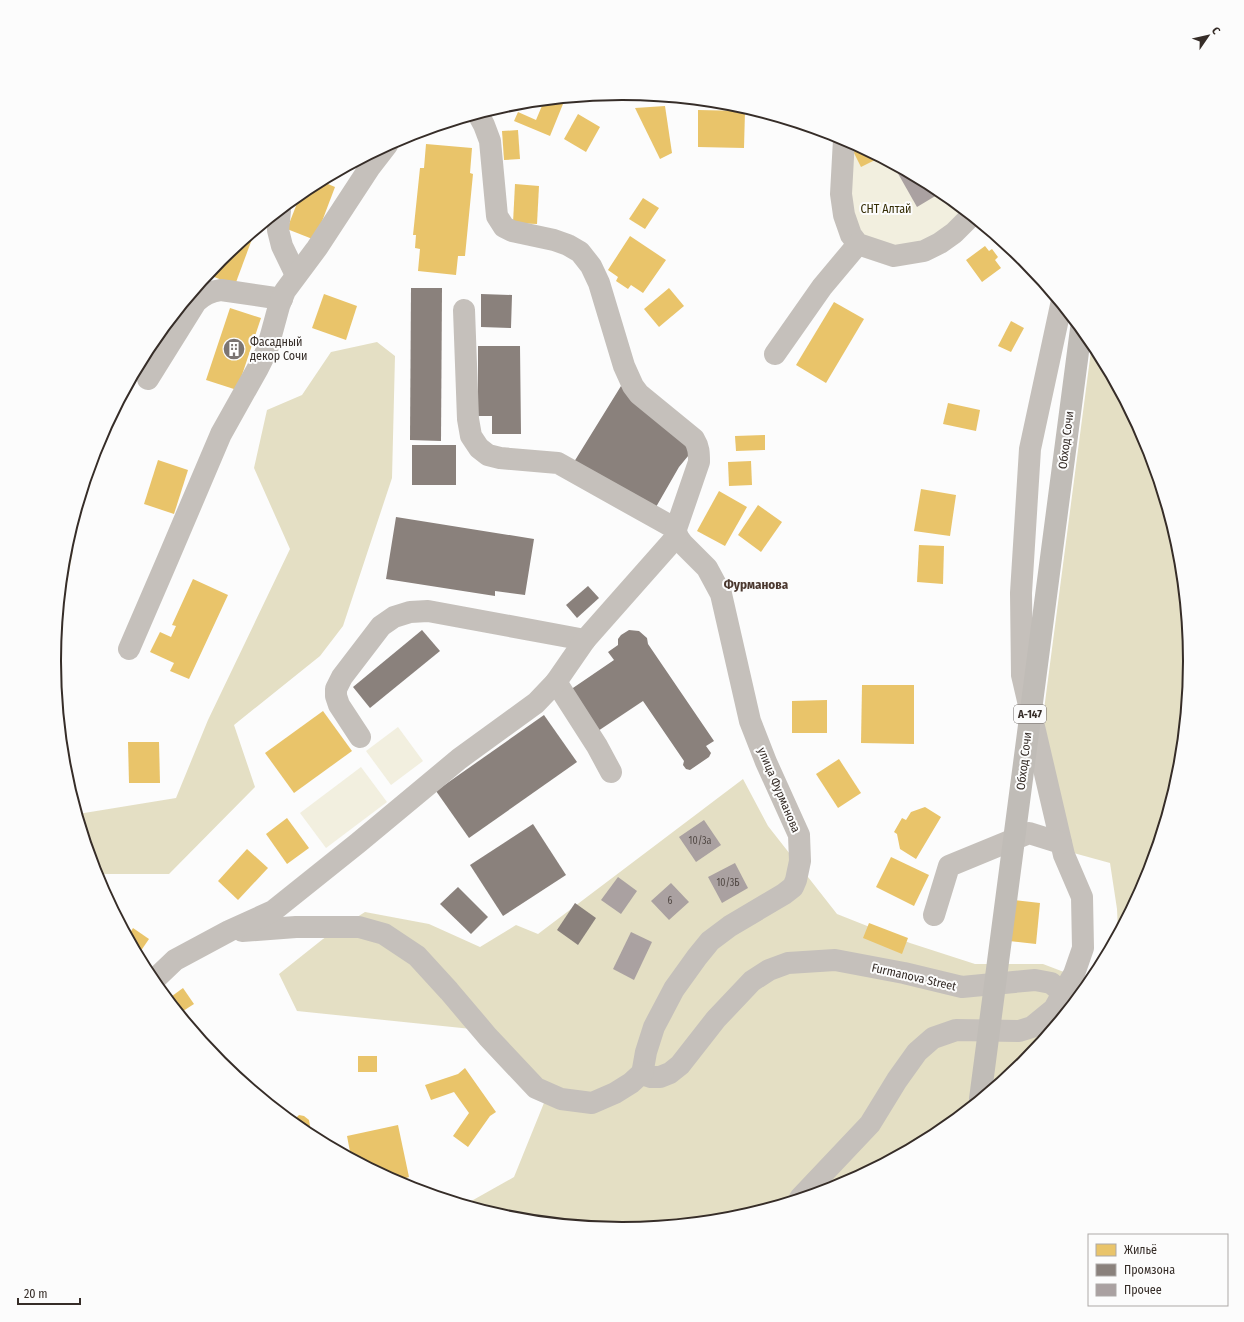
<svg xmlns="http://www.w3.org/2000/svg" width="1244" height="1322" viewBox="0 0 1244 1322" font-family="'Fira Sans Condensed',sans-serif">
	<style>
		.green { fill: #f2efdf }
		.forest { fill: #e4dfc4 }
		.homes { fill: #e9c46a }
		.industry { fill: #8a817c }
		.building { fill: #aaa1a1 }
		.lines { fill: none; stroke-linecap: round; stroke-linejoin: round }
		.minor { stroke: #c5c0bb; stroke-width: 22 }
		.highway-bridge { stroke: #c0bcb7; stroke-width: 22 }
		.labels { text-anchor: middle; dominant-baseline: central; stroke-width: 4; stroke-linejoin: round; paint-order: stroke }
		.number-label { font-size: 10px; fill: #534a46 }
		.shield { fill: #fcfcfc; stroke: #716b68; stroke-width: 1 }
		.shield-label { font-size: 11px; font-weight: bold; fill: #362d28 }
		.park-label { font-size: 12px; fill: #352d05; stroke: #fcfcfc }
		.poi-label { font-size: 12px; fill: #362d28; stroke: #fcfcfc; text-anchor: start }
		.street-label { font-size: 12px; fill: #362d28; stroke: #fcfcfc }
		.neighbourhood-label { font-size: 13px; font-weight: bold; fill: #4b382f; stroke: #fcfcfc }
		.rim { fill: none; stroke: #362d28; stroke-width: 2 }
	</style>
	<rect width="100%" height="100%" fill="#fcfcfc"/>
	<g class="green">
		<polygon points="844,139 938,189 971,216 924,251 858,244"/>
		<polygon points="398,727 423,761 391,785 366,751"/>
		<polygon points="361,767 387,802 326,848 300,813"/>
	</g>
	<g class="forest">
		<polygon points="377,342 395,356 392,478 343,626 320,656 234,725 255,787 169,874 96,874 78,814 176,798 208,720 290,549 254,468 267,410 302,395 331,352"/>
		<polygon points="1092,343 1147,444 1179,550 1190,661 1179,772 1147,879 1118,931 1117,909 1110,863 1070,852 1042,725"/>
		<polygon points="68,540 73,551 56,642 65,550"/>
		<polygon points="743,779 768,826 837,914 910,943 975,964 1043,964 1090,982 1023,1063 937,1133 839,1186 733,1218 622,1229 511,1218 466,1204 514,1177 548,1093 491,1031 297,1011 279,974 323,939 365,912 429,924 480,947 516,925 538,934"/>
	</g>
	<g class="homes">
		<polygon points="553,100 563,104 550,136 514,121 518,112 536,120 544,101"/>
		<polygon points="665,106 672,153 660,159 635,108"/>
		<polygon points="698,110 745,111 744,148 698,147"/>
		<polygon points="578,114 600,127 586,152 564,139"/>
		<polygon points="518,130 520,159 504,160 502,131"/>
		<polygon points="426,144 472,148 470,173 473,174 465,256 458,256 456,275 418,271 420,249 415,248 416,235 413,235 420,168 424,168"/>
		<polygon points="853,144 879,158 861,167 850,145"/>
		<polygon points="321,181 335,187 315,240 287,229 301,193 307,189"/>
		<polygon points="515,184 539,186 537,224 513,223"/>
		<polygon points="643,198 659,208 645,229 629,219"/>
		<polygon points="255,231 235,285 209,275 211,271 221,259"/>
		<polygon points="630,236 666,260 643,293 631,285 628,289 616,281 618,277 608,270"/>
		<polygon points="985,246 989,251 992,249 998,257 995,260 1001,268 982,282 966,260"/>
		<polygon points="669,288 684,306 659,327 644,309"/>
		<polygon points="324,294 357,306 346,340 312,328"/>
		<polygon points="834,302 864,319 826,383 796,365"/>
		<polygon points="230,308 261,318 237,390 206,380"/>
		<polygon points="1011,321 1024,328 1011,352 998,346"/>
		<polygon points="948,403 980,410 976,431 943,424"/>
		<polygon points="106,428 103,439 100,438"/>
		<polygon points="765,435 765,450 736,451 735,436"/>
		<polygon points="158,460 188,470 174,514 144,504"/>
		<polygon points="751,461 752,485 729,486 728,462"/>
		<polygon points="921,489 956,495 950,536 914,531"/>
		<polygon points="719,491 747,507 725,546 697,531"/>
		<polygon points="758,505 782,522 761,552 738,535"/>
		<polygon points="919,545 944,546 943,584 917,582"/>
		<polygon points="193,579 228,595 189,679 170,671 174,663 150,652 160,632 171,637 176,626 172,625"/>
		<polygon points="862,685 914,685 914,744 861,743"/>
		<polygon points="827,700 827,733 792,733 792,701"/>
		<polygon points="323,711 352,751 294,793 265,753"/>
		<polygon points="128,742 159,742 160,783 129,783"/>
		<polygon points="839,759 861,793 838,808 816,774"/>
		<polygon points="925,807 941,817 916,859 900,849 897,834 894,832 902,818 906,820 911,812"/>
		<polygon points="287,818 309,848 287,864 266,834"/>
		<polygon points="247,849 268,868 238,900 218,881"/>
		<polygon points="891,857 929,875 914,906 876,887"/>
		<polygon points="1013,900 1040,903 1036,944 1009,941"/>
		<polygon points="869,923 908,938 902,954 863,938"/>
		<polygon points="133,928 149,939 138,955 128,936"/>
		<polygon points="183,988 194,1004 180,1013 168,999"/>
		<rect x="358" y="1056" width="19" height="16"/>
		<polygon points="465,1068 496,1112 490,1116 468,1147 453,1136 469,1113 454,1092 431,1100 425,1085 458,1074"/>
		<polygon points="299,1115 304,1116 309,1120 311,1132 309,1135 290,1119 295,1119"/>
		<polygon points="398,1125 409,1177 406,1178 407,1187 351,1157 347,1136"/>
	</g>
	<g class="industry">
		<polygon points="411,288 442,288 441,441 410,440"/>
		<polygon points="481,294 512,295 511,328 481,327"/>
		<polygon points="478,346 520,346 521,434 492,434 492,416 478,416"/>
		<polygon points="621,386 693,450 679,467 656,507 574,462"/>
		<rect x="412" y="445" width="44" height="40"/>
		<polygon points="396,517 534,539 525,595 495,591 495,596 386,579"/>
		<polygon points="588,586 599,598 577,618 566,605"/>
		<polygon points="422,630 440,651 370,708 353,687"/>
		<polygon points="629,630 639,631 647,638 648,644 714,741 706,746 711,753 709,757 690,770 686,769 683,765 684,761 643,701 598,731 570,690 614,660 608,652 618,645 618,639 621,635"/>
		<polygon points="544,715 577,762 469,838 436,791"/>
		<polygon points="533,824 566,875 503,916 470,865"/>
		<polygon points="458,887 488,917 471,934 440,904"/>
		<polygon points="575,903 596,918 578,945 557,930"/>
	</g>
	<g class="building">
		<polygon points="899,168 938,189 942,192 917,207 896,170"/>
		<polygon points="704,820 721,845 696,862 679,837"/>
		<polygon points="735,863 748,888 722,903 708,877"/>
		<polygon points="618,877 637,891 621,914 601,900"/>
		<polygon points="671,883 689,902 669,920 651,901"/>
		<polygon points="631,932 652,942 634,980 613,969"/>
	</g>
	<g class="lines">
		<g class="minor">
			<polyline points="844,139 841,194 844,215 851,235 858,244 894,256 924,251 940,243 954,233 971,216"/>
			<polyline points="280,211 278,230 282,246 296,275"/>
			<polyline points="1061,305 1030,449 1021,593 1022,675 1064,855 1082,897 1083,948 1074,974 1064,991"/>
			<polyline points="464,310 468,419 471,436 479,448 488,455 500,458 558,463 676,529"/>
			<polyline points="775,354 822,287 858,244"/>
			<path d="M148 379 196 302C203 295 211 291 221 290L282 299"/>
			<polyline points="677,536 682,543 707,568 721,594 750,721 766,762 799,835 800,861 796,880 793,887 784,894 730,926 710,941 697,957 674,989 654,1027 646,1052 643,1069 645,1075 651,1077 660,1077 670,1073 680,1065 716,1019 752,981 769,970 788,963 835,960 904,973 962,987 1035,980 1051,983 1057,988 1064,991 1054,1009 1032,1027 1019,1031 956,1030 933,1038 917,1052 897,1080 870,1124 800,1198"/>
			<polyline points="129,649 167,561 221,434 258,368 267,350 279,306 285,291 317,248 370,167 387,145"/>
			<polyline points="556,682 597,746 611,772"/>
			<polyline points="360,737 339,705 336,696 336,689 342,677 381,626 394,617 410,612 428,611 585,640"/>
			<polyline points="934,915 949,866 1029,833 1061,843"/>
			<polyline points="242,931 296,927 359,927 384,934 417,956 449,991 488,1037 536,1088 561,1099 592,1103 615,1093 631,1083 643,1072"/>
			<path d="M153 981 175 960 229 931 273 911 358 843 459 759 536 703 556 682 585 640 677 536 676 529 699 462C699 453 699 447 694 439L639 394 633 386 624 366 599 283 591 266 580 252 568 245 554 240 512 231 504 227 497 216 490 141 484 125 478 114"/>
		</g>
		<polyline class="highway-bridge" points="980,1099 1081,329"/>
	</g>
	<defs>
		<g id="building-disc" transform="scale(1.15)"><circle r="9.5" fill="#7b7572" stroke="#fcfcfc"/><path d="M-4-6H4V6H1V3H-1V6H-4ZM-2.5-4.3h1.7v1.8h-1.7ZM.8-4.3h1.7v1.8H.8ZM-2.5-1h1.7V.8h-1.7ZM.8-1h1.7V.8H.8Z" fill="#fff"/></g>
	</defs>
	<g fill-rule="evenodd">
		<use href="#building-disc" x="234" y="349"/>
	</g>
	<g class="labels">
		<g class="number-label">
			<text x="700" y="841">10/3а</text>
			<text x="728" y="883">10/3Б</text>
			<text x="670" y="901">6</text>
		</g>
		<rect class="shield" x="1014" y="705" width="32" height="18" rx="3"/>
		<g class="shield-label">
			<text x="1030" y="714">А-147</text>
		</g>
		<g class="park-label">
			<text x="886" y="209">СНТ Алтай</text>
		</g>
		<g class="poi-label">
			<text x="250" y="342">Фасадный<tspan x="250" dy="14">декор Сочи</tspan></text>
		</g>
		<g class="street-label">
			<text transform="translate(1066 440) rotate(-83)">Обход Сочи</text>
			<text transform="translate(1024 761) rotate(-83)">Обход Сочи</text>
			<text transform="translate(779 790) rotate(67)">улица Фурманова</text>
			<text transform="translate(914 977) rotate(13)">Furmanova Street</text>
		</g>
		<g class="neighbourhood-label">
			<text x="756" y="584">Фурманова</text>
		</g>
	</g>
	<path d="M0 0H1244V1322H0ZM61 661a561 561 0 1 1 1122 0a561 561 0 1 1-1122 0Z" fill="#fcfcfc" fill-rule="evenodd"/>
	<path class="rim" d="M61 661a561 561 0 1 1 1122 0a561 561 0 1 1-1122 0Z"/>
	<rect x="1088" y="1234" width="140" height="72" fill="#fcfcfc" stroke="#ada9a7"/>
	<rect x="1096" y="1244" width="20" height="12" fill="#e9c46a" stroke="#ada9a7"/>
	<text x="1124" y="1254" font-size="12" fill="#362d28">Жильё</text>
	<rect x="1096" y="1264" width="20" height="12" fill="#8a817c" stroke="#ada9a7"/>
	<text x="1124" y="1274" font-size="12" fill="#362d28">Промзона</text>
	<rect x="1096" y="1284" width="20" height="12" fill="#aaa1a1" stroke="#ada9a7"/>
	<text x="1124" y="1294" font-size="12" fill="#362d28">Прочее</text>
	<g transform="translate(1208 36) rotate(56)" stroke="#fcfcfc" stroke-width="3" paint-order="stroke">
	<path d="M0-3L7 15L0 10L-7 15Z" fill="#362d28"/>
	<text y="-6" font-size="11" font-weight="bold" text-anchor="middle" fill="#362d28">С</text>
	</g>
	<path d="M18 1298v6h62v-6" fill="none" stroke="#362d28" stroke-width="2"/>
	<text x="24" y="1298" font-size="12" fill="#362d28" stroke="#fcfcfc" stroke-width="3" paint-order="stroke">20 m</text>
</svg>
